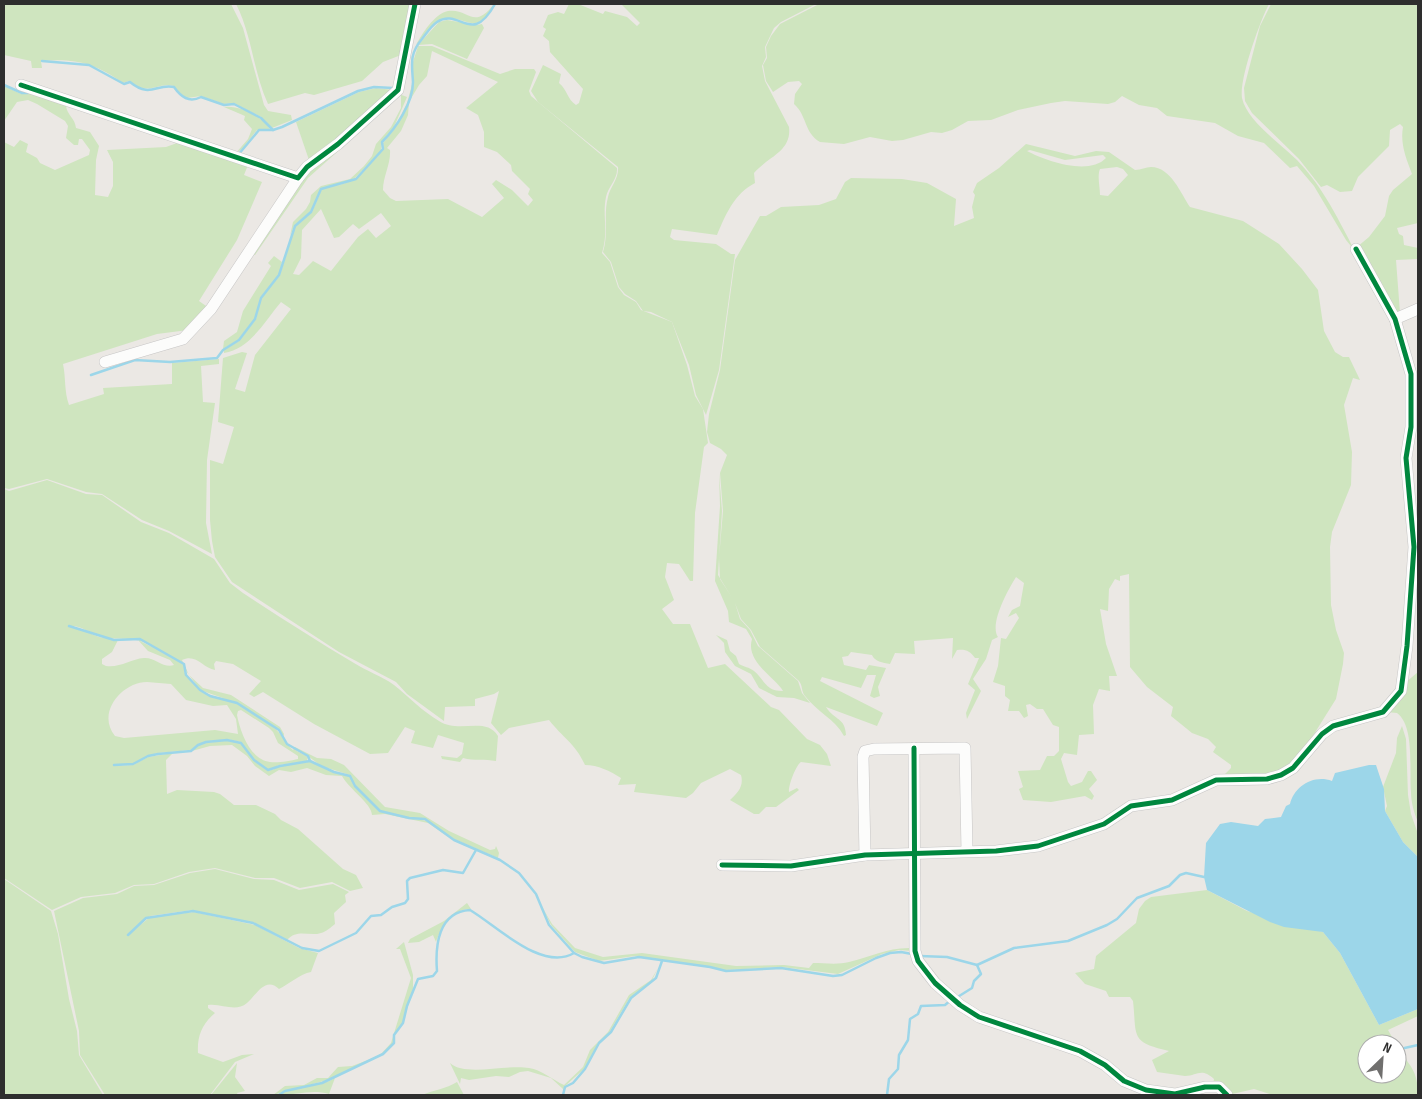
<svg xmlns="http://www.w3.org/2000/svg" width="1422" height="1099" viewBox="0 0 1422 1099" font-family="'Sofia Sans Condensed',sans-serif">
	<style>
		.green { fill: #cfe5bf; fill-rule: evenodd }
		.water { fill: #9cd6e9 }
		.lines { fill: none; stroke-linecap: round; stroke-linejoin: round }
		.stream { stroke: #9cd6e9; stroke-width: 2.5 }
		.minor-casing { stroke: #c7c6c6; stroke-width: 12 }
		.minor { stroke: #fcfcfb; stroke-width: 11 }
		.cycleway-casing { stroke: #fff; stroke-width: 8 }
		.cycleway { stroke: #00873e; stroke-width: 5 }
	</style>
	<rect width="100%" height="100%" fill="#ebe8e4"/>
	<g class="green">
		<path d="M4 4H231L243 28 264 105 268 111 291 115 292 120 272 128 261 117 234 103 224 104 201 96 187 98 181 95 174 86C155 82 150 97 129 81L123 83C95 63 75 58 41 61L42 68H32L31 61 4 55Z"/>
		<path d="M236 4H412L401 55 383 62 362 81 314 95 305 93 268 104C253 71 252 35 236 4Z"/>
		<path d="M494 4C474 41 467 12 441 20 430 23 423 38 416 45 422 34 434 14 448 11 469 8 473 31 494 4Z"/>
		<path d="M569 4H578L603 14 605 11 627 17 637 26 640 23 621 4H816L781 22 774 28 765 47 766 57 762 66 765 81 789 127C792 152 767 157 754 173L755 183C734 194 726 214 717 235L672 229 670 237 674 240 716 244 731 254H735L719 370 706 415 696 395 689 365 672 322 651 312 643 311 636 301 625 294 619 287 611 262 603 252C609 232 603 216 608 197 610 187 619 179 618 167L538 102 531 91 543 65 561 74 559 83C567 89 567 99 576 105L579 103 583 89 550 52 549 41 543 36 546 29 543 27 548 15 558 12 564 14Z"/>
		<path d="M819 4H1269C1260 21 1239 79 1242 98 1247 121 1281 144 1297 160 1331 195 1349 244 1374 286 1380 295 1388 304 1393 314 1408 346 1412 383 1410 418 1409 438 1404 458 1408 478L1404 457 1409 415 1408 385 1407 370 1397 332 1369 284 1360 266 1359 256 1346 240 1314 186 1297 166 1290 168 1264 143 1238 136 1215 123 1167 116 1157 108 1139 105 1122 96 1115 102 1108 104 1065 101 1051 103 1018 110 991 120 968 121 952 130 942 133 931 132 903 140 892 141 870 137 844 144 820 142C804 133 807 115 794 104L795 94 802 84 799 81 788 82 773 92 766 81 763 65 767 58 766 47 771 36 780 24Z"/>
		<path d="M1271 4H1418V223L1397 228 1399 234 1403 236 1404 245 1418 248V259L1396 260 1400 313H1397L1357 247 1369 237 1385 216 1389 196 1393 190 1412 174C1406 158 1400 144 1403 127L1400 124 1390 130 1389 146 1358 177 1352 191 1340 192 1327 185 1321 187 1299 159 1252 113 1245 101 1244 88 1260 26Z"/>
		<polygon points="447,20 477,25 482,24 484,28 467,59 432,44 418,45 439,22"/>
		<path d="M418 46H432L500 74 515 69H534L536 72 529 91 531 96 617 168C618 179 608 187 606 197 602 217 609 230 602 253L610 262 618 287 624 295 636 302 641 310 672 322 687 365 695 396 703 409 708 443 704 447 695 513 693 581H690L679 564 667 563 665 577 674 600 662 609 673 624H690L708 668 725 664 771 707 779 710 807 739 820 745 827 754 831 766 801 762C796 765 788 786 789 792L797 788 799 790 776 807H766L759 814H754L730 800C738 793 744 786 741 775L730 769 701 783 693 793 686 798 634 792 636 784 618 785 621 778C610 771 598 765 585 765 575 743 563 738 549 720L509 728 501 735 491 723 499 691 494 694 475 699V706L445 707 444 721 407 694 396 682 339 652 232 582 215 557 212 541 210 520V460L223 464 234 427 218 422 223 358 242 352 247 353 235 389 245 392 255 355 291 309 281 302C265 321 250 349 224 353V350L239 341 256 319 261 298 280 275 295 227 312 212 322 189 310 212 294 226 290 236 293 222 306 209 310 202 311 195 321 186 350 179 364 166 372 156 376 144 391 127 401 108V95L308 178 255 255 253 254 309 171 399 94 407 97 394 127 382 141 381 151 355 178 337 186 356 179 384 149 383 143 393 131 407 103 413 81 412 65ZM432 51 498 82 466 108 478 115 484 132V147L497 152 511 165 512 171 530 189 528 194 533 200 528 206 512 190 496 180 492 184 504 198 482 217 448 199 396 201 390 198 383 190C383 176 391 164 390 150L387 148 401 131 408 115 409 102 419 85 427 76ZM321 209 334 238 339 237 353 224 359 229 381 213 391 226 376 238 368 229 358 237 331 271 313 261 299 275 293 274 301 258 302 230Z"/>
		<path d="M4 86 21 94H31L66 106C67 115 75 118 76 128L90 132 99 146 96 160 95 195 108 197 113 186V162L107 150 166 147 177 143 248 165 244 175 262 182 237 240 199 301 209 308 188 330 157 334 63 364C66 378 64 391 69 405L104 394 103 388 172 384V363L219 359V364L201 366 203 402 215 403 207 460 206 523 212 554 169 531 142 520 102 494 86 492 47 479 9 489 4 488V142L14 147 20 140 28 144 26 152 37 158 40 163 55 170 89 155 90 150 82 139H79L78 145H74L66 138 68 126 65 121 37 104 28 100 17 102 4 121Z"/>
		<polygon points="376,88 393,90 347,132 309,160 296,122 359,92"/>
		<path d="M224 107C240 105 261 116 270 129L257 130 242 149 235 154 248 139 252 129 244 120 245 116Z"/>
		<path d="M1026 144 1075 156 1096 151 1109 152 1135 170C1141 170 1146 167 1151 167 1171 167 1181 194 1190 207L1243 221 1279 244 1302 269 1318 290 1324 331 1335 352 1343 357H1349L1360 380 1353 378 1344 405 1352 452 1351 485 1332 532 1330 547 1331 605 1336 630 1344 653 1343 664 1336 699 1299 758 1269 776 1222 777 1231 768V765L1213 752 1216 747 1208 739 1192 733 1171 716 1173 707 1147 687 1130 667 1129 574 1120 576V581L1115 579 1109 589 1108 611 1100 609 1106 644 1117 676H1109L1110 691 1099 689 1093 705 1094 734 1079 735 1077 755 1064 753 1061 759 1068 782 1071 786 1082 782 1088 771H1091L1097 780 1089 789 1094 796 1092 800 1085 796 1051 802 1023 800 1019 789 1023 787 1018 771 1040 770 1047 756H1054L1059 751V727L1053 725 1043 709H1037L1030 704 1026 705 1028 716 1024 718 1019 711H1008L1010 700 1005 696V686L993 682 998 666 1001 638 1006 639 1019 618 1016 613 1008 617 1012 610 1020 606 1024 583 1016 577C1008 590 989 624 998 637L992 640 986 659 973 679 981 691 967 719 966 713 975 690 968 684 979 658H975C970 651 966 649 957 650L952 659 953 638 914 641 915 654 895 653 890 664C883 663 874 661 872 655L851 652 848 656 842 657 844 665 866 670 869 665 886 668 878 687 880 696 874 698 870 696 876 675H867L861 688 822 677 820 681 883 713 877 726 826 707C835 721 845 717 846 735L844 736C835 719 817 712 805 696 801 691 803 686 799 681L760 647 751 630 741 619 735 603 740 619 750 630 758 646 798 681 802 693 810 703 794 698 777 697 759 688 751 674 735 666 725 652 724 643 716 635 727 640 730 651 736 656 739 664C744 667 749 667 754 671 765 680 765 691 783 691 775 677 745 662 752 639L746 629 729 622 728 611 715 581 720 506 719 473 722 511 718 575 731 596 720 579 719 558 723 511 720 473 727 455 721 449 710 443 707 432 709 414 720 370 735 260 760 216H766L781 207 819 205 836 199 845 182 851 178 902 179 927 183 956 199 954 226 974 218 972 207 975 195 973 192 977 183 999 168ZM1030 150 1065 160 1103 155 1106 158C1089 176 1046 161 1027 151ZM1117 167 1123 169 1128 175 1108 196 1100 195C1100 187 1097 176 1100 169Z"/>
		<polygon points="274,256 282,262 279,275 260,298 255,319 238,340 223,349 224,341 237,332 243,311 271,266 268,263"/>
		<path d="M47 480 86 494 102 495 141 522 169 533 214 559 230 583 243 593C280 617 317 641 354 663 366 671 382 676 394 685 409 697 422 711 439 721 459 734 486 716 498 736L496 761C485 759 474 761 463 758L460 762 442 759 441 756 457 758 462 754 464 743 438 735 433 748 411 743 415 731 405 727 388 753 370 754 314 724 263 692 254 697 249 694 261 681 233 664 216 661 214 664 215 670C203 668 196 653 182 660L189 675 203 688 231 695 280 727 284 734 283 738 279 730 237 703 200 690 184 668C184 674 187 677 191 681 208 700 218 694 238 704 250 711 262 720 273 727 282 733 284 743 293 750L295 747 317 758 331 759 344 765 385 807 420 813 449 831 490 850 495 849 496 846 499 853 498 858 454 839 425 819 409 818 380 811 406 818 429 821 453 840 428 823 385 814 372 815C372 804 349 789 342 776L326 775 307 768 291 772 279 770 269 776 255 766 247 756 232 745 210 746 192 751 199 745 206 743 228 740 241 743 253 760 268 771C274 770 275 768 280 766 290 763 301 765 311 761L334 772 350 776 354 786 373 805 355 786 350 775 321 766 304 753 295 750 308 757 307 761 279 765 268 770 254 760 241 742 227 739 206 742 198 744 191 750 158 753 147 756 132 764 113 766 133 765 148 757 173 753 166 760 167 794 177 790 214 792 220 794 234 805H256L275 814 281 820 298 829 343 869 356 875 363 888 350 891 332 882 300 888 274 878H255L215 868 189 872 154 884 134 885 115 893 81 897 52 910 4 878V489L9 491ZM72 626C82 626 89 633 98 636 117 642 136 634 152 647L138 640 148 651 170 660 174 665C164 669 155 657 144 658 131 659 120 668 106 666L102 664V659L112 652 118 640 99 637ZM147 682 171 684 186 700 213 706 227 705 236 719 238 734 215 730 124 738 115 736C96 713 122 682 147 682ZM241 710 269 728 273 732 278 743 298 756V759C290 761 278 763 270 762 250 760 240 731 237 715L238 711Z"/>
		<path d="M1418 672V822C1414 813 1411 802 1411 792 1409 771 1415 726 1397 713L1386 712 1405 683Z"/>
		<polygon points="1402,726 1406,739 1408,795 1411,814 1418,834 1418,857 1403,842 1385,811 1387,806 1383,787 1396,753 1397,738"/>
		<path d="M215 869 254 879 274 880 299 890 333 884 349 892 345 895 346 902 334 913 335 924C331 927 326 932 321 933 309 937 298 928 287 940L253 923 192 910 150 916 127 936 150 917 194 912 255 925 299 948 318 953 311 972C300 974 289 984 279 989 265 975 255 997 247 1003 235 1013 222 1003 208 1005V1008L215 1013C202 1024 197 1036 198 1053L223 1062 242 1055 254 1054 235 1062 210 1095H105L80 1055 79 1031 54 911 83 898 117 894 134 886 154 885 190 873Z"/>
		<polygon points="4,879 51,911 58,934 69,999 77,1031 79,1055 103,1095 4,1095"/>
		<path d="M1207 890 1247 911 1323 932 1340 953 1379 1025 1418 1009V1016L1388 1030 1396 1044H1367V1074H1397V1046C1409 1066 1418 1069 1418 1095H1273L1254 1089 1228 1095 1213 1084 1214 1079C1201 1067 1197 1076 1185 1076 1176 1075 1166 1073 1157 1072L1152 1060 1169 1051C1129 1042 1137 1036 1133 1001L1130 997H1109L1106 991 1085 984 1075 973 1094 969 1096 956 1136 923 1139 909 1145 901 1151 897Z"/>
		<path d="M467 903 471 909C454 908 441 927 436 942L433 935 419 942 408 943 410 939 444 921Z"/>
		<path d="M541 905 552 924 575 948 603 957 642 953 736 966 784 965 809 968 813 963C824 963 838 965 849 962 871 957 888 947 912 948V951L899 950 882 954 838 974 782 967 725 970 635 956 599 961 575 952 551 925Z"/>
		<polygon points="404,942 413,975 413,989 403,1023 394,1034 393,1043 383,1054 331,1079 273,1095 285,1086 304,1085 317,1078 328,1078 338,1067 352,1066 368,1060 381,1054 391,1043 411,978 400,949 396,949"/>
		<path d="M658 968 651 982 629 999 609 1033 598 1043 585 1068 564 1087 563 1095V1089L551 1078 528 1071 520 1072 509 1077 496 1076 469 1080 461 1078 460 1084 450 1063C465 1077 507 1064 529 1068 542 1070 553 1080 564 1085L583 1067 590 1050 608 1032 629 995 651 980Z"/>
		<polygon points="237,1063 235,1077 245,1091 237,1093 238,1095 211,1095"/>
		<path d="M335 1078 329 1094C312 1089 297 1095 280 1095 296 1085 318 1088 335 1078Z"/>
		<path d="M457 1082 464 1095H422C434 1090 446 1089 457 1082Z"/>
	</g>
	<path class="water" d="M1369 765H1376L1384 789 1385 811 1403 842 1418 857V1009L1379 1025 1340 953 1323 932 1284 927 1270 922 1207 890 1204 877 1206 843 1220 824 1231 822 1258 826 1265 819 1281 817 1286 806 1290 804C1294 787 1313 774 1332 781L1335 773Z"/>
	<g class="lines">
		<g class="stream">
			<path d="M42 61 89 65 124 84 130 82C151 99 156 83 174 87 181 97 189 103 201 97L224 105 234 104 261 118 273 130"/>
			<polyline points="4,85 22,93 28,93"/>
			<polyline points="238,155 259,130 273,130 282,127 358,91 374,87 393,88"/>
			<path d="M91 375 135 360 170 362 217 358 223 350 239 340 255 319 261 298 279 275 295 226 311 212 321 189 356 179 383 149 382 142C396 128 413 103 413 82 412 65 409 54 422 39 426 34 431 26 437 22 460 7 471 47 495 4"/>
			<polyline points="69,626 114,640 140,639 184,664 186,675 200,690 210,696 237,703 279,730 287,744 308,756 310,761 334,772 350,776 355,786 380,811 409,818 425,819 454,840 500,860 519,873 536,894 549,925 574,953 582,957 604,963 639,957 710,967 726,971 781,968 833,976 842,975 876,958 890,953 901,952 912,954"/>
			<polyline points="114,765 133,764 148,756 158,754 191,751 198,745 206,742 227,740 241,743 254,760 268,770 280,766 310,761"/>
			<polyline points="128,935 146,918 193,911 253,923 302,948 319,951 356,933 371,916 381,915 392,907 405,903 408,899 407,881 410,878 443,870 463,873 476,850"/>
			<polyline points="920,956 947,957 977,965 1014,948 1068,941 1107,925 1117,919 1137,898 1169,886 1180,875 1186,873 1204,877"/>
			<polyline points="956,998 972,988 974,981 981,974 977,965"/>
			<polyline points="1400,1049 1418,1045"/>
			<path d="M279 1095 285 1091 322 1083 383 1054 394 1043V1035L403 1023 407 1006 418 979 433 976 437 971C435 946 438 912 470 910 497 926 542 972 574 953"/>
			<polyline points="563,1095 565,1087 573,1083 585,1069 599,1043 611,1032 631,998 656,978 662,961"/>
			<polyline points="887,1095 889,1079 898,1069 899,1055 908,1040 910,1019 918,1014 921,1006 945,1005 951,1000"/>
		</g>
		<g class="minor-casing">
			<g id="minor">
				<polyline points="21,85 298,178 307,167 338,144 398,90 415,4"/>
				<polyline points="1395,319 1418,309"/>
				<polyline points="105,362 183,339 211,309 298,178"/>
				<polyline points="914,748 915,951 918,961 935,983 960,1005 979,1017 1080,1051 1105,1065 1124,1081 1146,1090 1175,1094 1205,1087 1219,1087 1227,1095"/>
				<polyline points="865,855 863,757 865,751 874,749 965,748 967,851"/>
				<polyline points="722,865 791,866 865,855 996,851 1038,846 1104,824 1131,806 1172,800 1216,780 1267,779 1281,775 1293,768 1322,734 1333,726 1383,712 1401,691 1407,646 1414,547 1406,458 1411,427 1411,374 1395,319 1356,249"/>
			</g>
		</g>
		<use href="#minor" class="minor"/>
		<g class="cycleway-casing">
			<g id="cycleway">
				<polyline points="21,85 298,178 307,167 338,144 398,90 415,4"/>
				<polyline points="914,748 915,951 918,961 935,983 960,1005 979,1017 1080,1051 1105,1065 1124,1081 1146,1090 1175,1094 1205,1087 1219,1087 1227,1095"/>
				<polyline points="722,865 791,866 865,855 996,851 1038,846 1104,824 1131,806 1172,800 1216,780 1267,779 1281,775 1293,768 1322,734 1333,726 1383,712 1401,691 1407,646 1414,547 1406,458 1411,427 1411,374 1395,319 1356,249"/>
			</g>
		</g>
		<use href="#cycleway" class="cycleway"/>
	</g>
	<rect width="1422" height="1099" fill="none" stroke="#2e2e2e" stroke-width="10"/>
	<g transform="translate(1382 1059) rotate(25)"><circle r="24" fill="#ffffff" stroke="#ababab"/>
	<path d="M0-4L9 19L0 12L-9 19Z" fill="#706f6e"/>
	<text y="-8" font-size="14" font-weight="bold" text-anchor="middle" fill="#2e2e2e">N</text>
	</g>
</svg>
